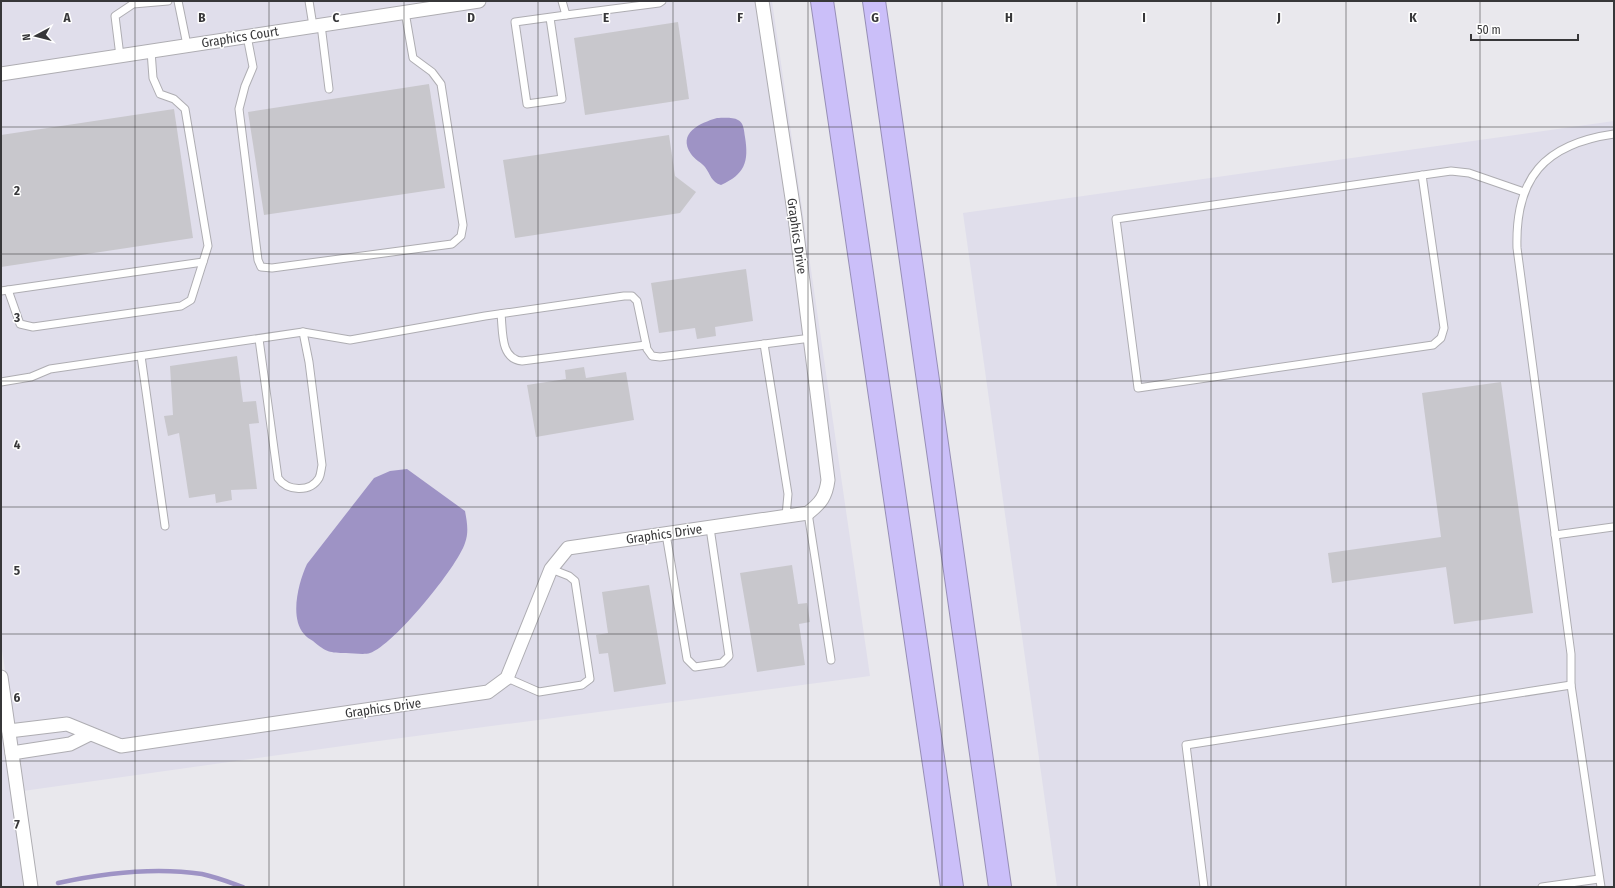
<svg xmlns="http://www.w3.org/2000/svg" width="1615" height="888" viewBox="0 0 1615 888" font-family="'Fira Sans Condensed',sans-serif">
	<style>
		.built { fill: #e0deeb }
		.water { fill: #9e93c5 }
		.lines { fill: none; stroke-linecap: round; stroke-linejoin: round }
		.stream { stroke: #9e93c5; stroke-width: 4.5 }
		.building { fill: #c8c7cc }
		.service-casing { stroke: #aeadb2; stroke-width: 9 }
		.minor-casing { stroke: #aeadb2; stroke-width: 15 }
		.motorway-casing { stroke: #978fb6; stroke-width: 24 }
		.service { stroke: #fff; stroke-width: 7 }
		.minor { stroke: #fff; stroke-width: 13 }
		.motorway { stroke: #cbbff9; stroke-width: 22 }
		.grid { fill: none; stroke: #373739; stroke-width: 1; stroke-opacity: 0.55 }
		.labels { text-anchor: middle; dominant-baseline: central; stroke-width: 3; stroke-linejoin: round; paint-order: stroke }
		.street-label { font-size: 13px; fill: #373739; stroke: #fff }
		.grid-label { font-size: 13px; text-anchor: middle; font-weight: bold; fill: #373739; stroke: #fff; stroke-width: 3; stroke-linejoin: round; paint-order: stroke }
	</style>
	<rect width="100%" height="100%" fill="#e9e8ed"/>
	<g class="built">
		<polygon points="1,1 772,1 870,676 371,742 23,791 1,643"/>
		<polygon points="1614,121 1614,887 1057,887 963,213"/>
		<polygon points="1,711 27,887 1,887"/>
	</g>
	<g class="water">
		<path d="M717 118C723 118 733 117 738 120 744 123 744 131 745 137 749 162 745 174 721 185 711 182 711 175 705 167 701 162 695 160 691 154 677 133 700 123 717 118Z"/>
		<path d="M407 469 465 511C467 522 469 532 465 543 458 566 393 646 370 653 364 655 353 653 346 653 330 653 326 652 313 641 310 639 306 637 304 634 289 617 299 581 307 564L374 478 390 471Z"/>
	</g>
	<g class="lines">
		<path class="stream" d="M58 883C104 873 155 867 202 874 216 877 229 882 243 887"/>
	</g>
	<g class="building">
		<polygon points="678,22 689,99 585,115 574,38"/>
		<polygon points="429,84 445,188 264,215 248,112"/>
		<polygon points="174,109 193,238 1,267 1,135"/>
		<polygon points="669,135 675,176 696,192 680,213 515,238 503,160"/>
		<polygon points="746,269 753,321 715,327 716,336 697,339 695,328 659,333 651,283"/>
		<polygon points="237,356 243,402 256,401 259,423 249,424 257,489 231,490 232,500 216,503 215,494 189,498 179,433 168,436 164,416 173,415 170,366"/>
		<polygon points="584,367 586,378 626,372 634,420 536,437 527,385 566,379 565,370"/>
		<polygon points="1501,382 1533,613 1454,624 1446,567 1332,583 1328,553 1441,537 1422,393"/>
		<polygon points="792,565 798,604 807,603 810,622 799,624 805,665 757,672 740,573"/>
		<polygon points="649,585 666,684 614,692 608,653 599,654 596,635 608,633 602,592"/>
	</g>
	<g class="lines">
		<g class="service-casing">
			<g id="service">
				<polyline points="178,1 187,45"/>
				<polyline points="309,1 313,26"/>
				<polyline points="562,1 566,15 659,3 662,1"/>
				<polyline points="550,18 562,99 527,104 515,22 566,15"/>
				<polyline points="321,25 329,89"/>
				<polyline points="247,36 253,67 245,86 239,109 258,260 261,267 272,268 452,244 461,236 463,225 441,84 432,72 413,58 405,12"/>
				<polyline points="120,56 115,16 133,4 168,1"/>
				<polyline points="1422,175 1444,328 1441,338 1433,345 1138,388 1116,219 1451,171 1469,173 1524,192"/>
				<polyline points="8,290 20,324 33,327 181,306 191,300 203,262"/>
				<polyline points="1,291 203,262 208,246 185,109 174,99 160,94 153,78 151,51"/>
				<path d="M501 314C503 331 500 359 522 361L646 345"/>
				<path d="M259 339 278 478C287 491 310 493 319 478 321 474 321 469 322 465L309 362 303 332"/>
				<polyline points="764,344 788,494 786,516"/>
				<polyline points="141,356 165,526"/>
				<polyline points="1,382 31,377 50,369 303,332 350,340 485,316 624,296 632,296 637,301 647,349 652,356 660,357 811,338"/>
				<polyline points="808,513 831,660"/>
				<polyline points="666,534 687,659 695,667 722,663 729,656 710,528"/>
				<polyline points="1555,535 1613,527"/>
				<polyline points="507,678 539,692 582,685 590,679 575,581 569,576 551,569"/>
				<polyline points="1204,887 1186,745 1571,685"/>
				<polyline points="1542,887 1599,879"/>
				<path d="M1601 887 1571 685V654L1517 248C1515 178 1544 144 1614 134"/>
			</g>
		</g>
		<g class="minor-casing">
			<g id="minor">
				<polyline points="1,74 479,1"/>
				<polyline points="1,677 31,887"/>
				<path d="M9 731 67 724 121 746 488 692 507 678 551 569 568 548 808 513C821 503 826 496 828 480L795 218 762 1"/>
				<polyline points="12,753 70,744 90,734"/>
			</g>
		</g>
		<g class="motorway-casing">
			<g id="motorway">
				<polyline points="822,1 952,887"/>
				<polyline points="874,1 1000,887"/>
			</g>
		</g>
		<use href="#service" class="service"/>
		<use href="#minor" class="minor"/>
		<use href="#motorway" class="motorway"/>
	</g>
	<path class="grid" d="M135 1V887M269 1V887M404 1V887M538 1V887M673 1V887M808 1V887M942 1V887M1077 1V887M1211 1V887M1346 1V887M1480 1V887M1 127H1614M1 254H1614M1 381H1614M1 507H1614M1 634H1614M1 761H1614"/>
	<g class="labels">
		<g class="street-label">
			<text transform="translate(240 37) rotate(-9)">Graphics Court</text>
			<text transform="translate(797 236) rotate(82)">Graphics Drive</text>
			<text transform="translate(664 534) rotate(-8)">Graphics Drive</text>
			<text transform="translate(383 708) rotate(-8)">Graphics Drive</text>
		</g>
	</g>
	<g class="grid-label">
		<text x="67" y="22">A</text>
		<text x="202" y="22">B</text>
		<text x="336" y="22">C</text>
		<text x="471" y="22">D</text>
		<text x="606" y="22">E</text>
		<text x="740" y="22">F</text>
		<text x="875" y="22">G</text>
		<text x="1009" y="22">H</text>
		<text x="1144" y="22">I</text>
		<text x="1279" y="22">J</text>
		<text x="1413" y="22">K</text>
		<text x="17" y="195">2</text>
		<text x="17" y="322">3</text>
		<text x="17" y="449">4</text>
		<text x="17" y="575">5</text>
		<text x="17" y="702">6</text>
		<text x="17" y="829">7</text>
	</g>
	<rect width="1615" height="888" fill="none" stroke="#373739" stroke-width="4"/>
	<g transform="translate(36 36) rotate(263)" stroke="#ffffff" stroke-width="3" paint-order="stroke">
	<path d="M0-3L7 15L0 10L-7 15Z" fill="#373739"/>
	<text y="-6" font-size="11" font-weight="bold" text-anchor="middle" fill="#373739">N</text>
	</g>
	<path d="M1471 34v6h107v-6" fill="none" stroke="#373739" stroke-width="2"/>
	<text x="1477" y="34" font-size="12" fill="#373739" stroke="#ffffff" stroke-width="3" paint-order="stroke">50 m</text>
</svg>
